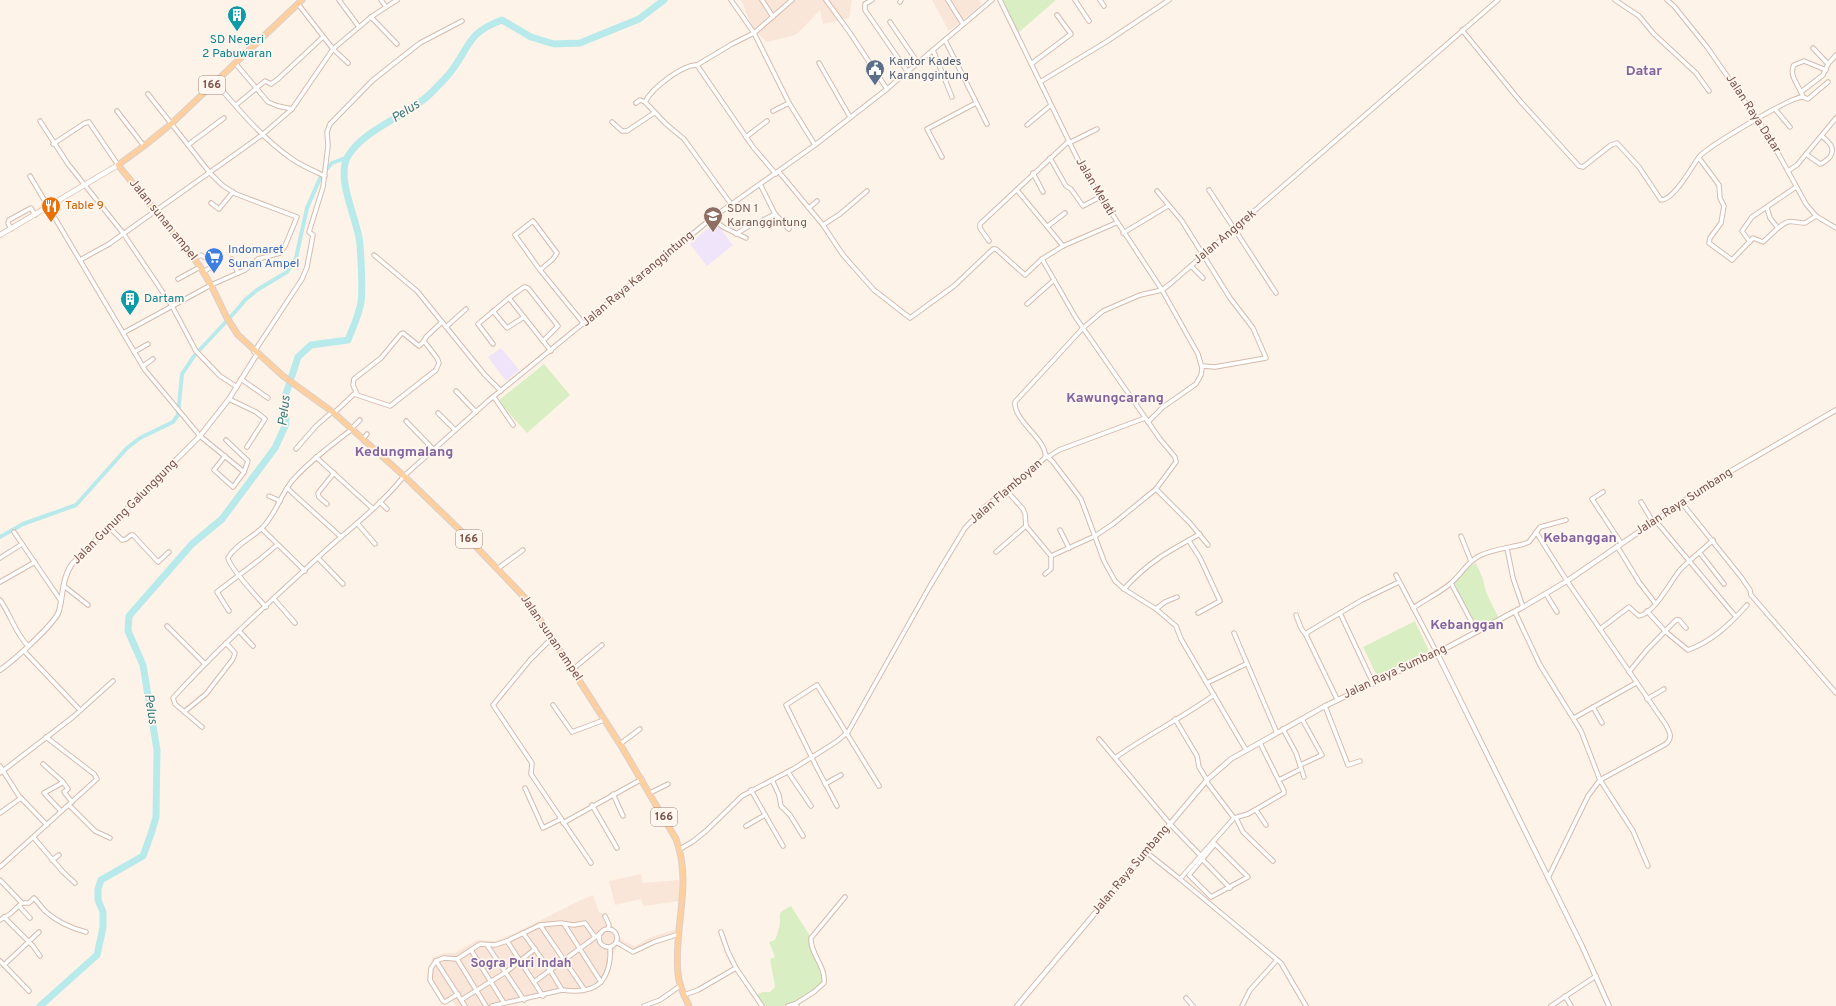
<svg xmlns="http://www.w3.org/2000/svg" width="1836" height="1006" viewBox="0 0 1836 1006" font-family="Overpass,sans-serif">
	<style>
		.residential { fill: #f9e6d8 }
		.education { fill: #f0e4fb }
		.green { fill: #daeec4 }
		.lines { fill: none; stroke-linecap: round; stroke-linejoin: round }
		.canal { stroke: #b9eaeb; stroke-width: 4 }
		.river { stroke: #b9eaeb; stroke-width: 7 }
		.minor-casing { stroke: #d5bbae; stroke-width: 5.5 }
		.tertiary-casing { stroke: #d5bbae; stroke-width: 6 }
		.secondary-casing { stroke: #dabcae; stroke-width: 6 }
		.primary-casing { stroke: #dacfcc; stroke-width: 7 }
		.minor { stroke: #fff; stroke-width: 3.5 }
		.tertiary { stroke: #fff; stroke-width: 4 }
		.secondary { stroke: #fff; stroke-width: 4.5 }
		.primary { stroke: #ffcf9e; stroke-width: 5 }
		.labels { text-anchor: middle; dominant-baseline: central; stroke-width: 3.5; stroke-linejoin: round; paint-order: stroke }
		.shield { fill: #fff7f0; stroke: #a3857a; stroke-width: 1 }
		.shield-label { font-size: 11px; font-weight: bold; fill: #7c5448 }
		.culture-label { font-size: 12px; fill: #0d838f; stroke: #fff7f0 }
		.service-label { font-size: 12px; fill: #4e5e75; stroke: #fff7f0; text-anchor: start }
		.street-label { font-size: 12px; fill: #7c5448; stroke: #fff7f0 }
		.food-label { font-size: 12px; fill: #c56008; stroke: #fff7f0; text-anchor: start }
		.education-label { font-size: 12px; fill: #785e54; stroke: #fff7f0; text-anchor: start }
		.shop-label { font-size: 12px; fill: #366cbe; stroke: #fff7f0; text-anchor: start }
		.water-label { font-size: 13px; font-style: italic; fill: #37787b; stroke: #fff7f0 }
		.neighbourhood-label { font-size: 13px; font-weight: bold; fill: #84649f; stroke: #fff7f0 }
		.quarter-label { font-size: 14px; font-weight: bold; fill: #84649f; stroke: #fff7f0 }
	</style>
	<rect width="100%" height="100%" fill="#fef3e8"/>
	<g class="residential">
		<polygon points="741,0 852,0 849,18 823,24 820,10 801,30 795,35 767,42 753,29"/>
		<polygon points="932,0 980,0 981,5 949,31"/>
		<polygon points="641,874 643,883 679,880 679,901 644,906 641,899 615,905 609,881"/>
		<polygon points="593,895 599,912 605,915 623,941 635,946 651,937 675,930 676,938 658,944 652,944 632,953 617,946 602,983 587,989 560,990 489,1006 456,1006 450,998 443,1000 429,978 432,958 444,953 455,953 477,940 495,941 515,933 579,901"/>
	</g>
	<g class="education">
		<polygon points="715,222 733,245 707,266 690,244"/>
		<polygon points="501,348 519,370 506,381 488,357"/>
	</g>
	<g class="green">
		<polygon points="1003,0 1056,0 1018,33"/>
		<polygon points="544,364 570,395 527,433 498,401"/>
		<polygon points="1476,563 1483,579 1486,592 1499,619 1477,630 1454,583 1466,569"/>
		<polygon points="1415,621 1429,651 1377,676 1363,647"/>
		<path d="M791 906 810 936 809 945 824 978 821 986 795 1002 784 1006H764L756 995 763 992H770L775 987 770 959 775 957 769 942 775 940C776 937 778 932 779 928 783 914 773 915 791 906Z"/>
	</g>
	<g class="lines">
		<polyline class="canal" points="0,537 23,524 76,505 127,448 140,438 173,422 178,415 182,374 194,356 235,312 245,300 257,290 287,272 296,258 307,208 321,176 332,163 348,157"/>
		<path class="river" d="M40 1006 97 955 103 928V912L98 900V889L101 880 143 856 151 834 156 817 157 750 143 665 128 631 129 616 192 544 222 519 275 448 286 424 285 397 298 357 311 345 348 340C353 327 359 315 361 302 363 288 361 259 360 244 358 220 335 179 348 156 366 127 409 116 432 92 438 86 444 80 449 74 470 48 466 33 502 20L531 37 554 44 580 43 639 19 664 0"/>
		<g class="minor-casing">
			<g id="minor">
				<polyline points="339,0 359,27"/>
				<polyline points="381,0 386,7"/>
				<polyline points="731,0 754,33 732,44 697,65 753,147 776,174"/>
				<polyline points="762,0 773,17"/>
				<polyline points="792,0 754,33 789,103 815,145"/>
				<polyline points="826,0 850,33 887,89"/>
				<polyline points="872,0 865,4 865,10 907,71"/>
				<polyline points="948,0 963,24"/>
				<polyline points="1000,0 1082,168 1162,290 1198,354 1202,368 1201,375 1196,384 1163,407 1148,422"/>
				<polyline points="1075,0 1089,21"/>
				<polyline points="1100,0 1104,6"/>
				<polyline points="1615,0 1639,16 1654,34 1696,73 1709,91"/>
				<polyline points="1667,0 1674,6 1707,47 1768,135 1806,204 1816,216 1836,228"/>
				<polyline points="900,2 901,0"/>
				<polyline points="298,4 333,49 371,17 397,0"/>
				<polyline points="371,17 397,44"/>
				<polyline points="890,22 918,63"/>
				<path d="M1462 30 1520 101 1579 166 1583 167 1611 145 1617 143 1639 167 1661 200C1674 200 1691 168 1699 157 1707 147 1792 96 1803 97 1805 97 1806 99 1808 99L1828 82"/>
				<polyline points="945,40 987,124"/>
				<polyline points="1813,48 1828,64"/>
				<polyline points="933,50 952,97"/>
				<polyline points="235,63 268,102 278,106 292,109"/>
				<polyline points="819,63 850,117"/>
				<polyline points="1031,64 1071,34 1057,15"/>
				<path d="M215 82C239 110 262 138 292 159 302 166 314 171 325 176"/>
				<polyline points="1040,82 1106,42 1169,0"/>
				<polyline points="1801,92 1823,75 1828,64 1836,55"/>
				<path d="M1803 97C1800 87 1788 75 1794 65L1804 61 1826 70"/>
				<path d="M645 102C652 88 682 65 697 65"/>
				<polyline points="636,103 640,100 645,102 666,124 684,139 731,204"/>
				<polyline points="236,105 265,81 271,84 278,79 323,37"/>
				<polyline points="1775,109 1790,127"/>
				<polyline points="117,111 144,146"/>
				<polyline points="773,111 789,103"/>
				<polyline points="40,121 68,164 123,233 172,306 196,351 220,376 237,387"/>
				<polyline points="612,122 622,131 627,131 654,113"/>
				<polyline points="1027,125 1051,105"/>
				<polyline points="746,137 767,121"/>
				<polyline points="1069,143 1097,129"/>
				<polyline points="53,144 85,123 89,122 118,165"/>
				<polyline points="188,145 224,118"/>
				<path d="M1806 154 1820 164C1824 163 1827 160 1830 157 1836 147 1829 143 1822 136"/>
				<polyline points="942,157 927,129 976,103"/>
				<polyline points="1050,158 1066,186 1071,189 1083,206 1100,197"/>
				<polyline points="1699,158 1719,185 1720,198 1724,206 1721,223 1710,238 1709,243 1732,260 1753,238 1763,242 1778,228"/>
				<polyline points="1788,171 1797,165 1836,118"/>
				<polyline points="779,172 823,225 843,255 874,290 910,318 954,286 993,249 996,249 1025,275 1042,259 1063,246 1116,223"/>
				<polyline points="1033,173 1043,192"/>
				<polyline points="30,176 145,370 200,436 244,472"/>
				<polyline points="760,184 775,214 789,229"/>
				<polyline points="1017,190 1063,246"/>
				<polyline points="1209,190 1276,293"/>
				<polyline points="1157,191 1182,221 1230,298 1253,328 1266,358 1215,367 1202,366"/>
				<polyline points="211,203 219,209 233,192"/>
				<polyline points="809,208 817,201"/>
				<path d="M1767 208 1770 218 1778 228C1792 217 1790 223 1805 223L1816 216"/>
				<polyline points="712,218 723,227 746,238"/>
				<polyline points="763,220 775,214"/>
				<polyline points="823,225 840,214 867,191"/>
				<polyline points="1048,226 1065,213"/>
				<polyline points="11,229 8,223 9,220 31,208 35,215"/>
				<polyline points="1123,233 1168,206"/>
				<polyline points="736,234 754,223"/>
				<polyline points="989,241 980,228 980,224 1069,141"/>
				<polyline points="1750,242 1742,231 1752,217 1796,187"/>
				<polyline points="374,255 417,291 485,375 501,391"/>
				<polyline points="193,258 201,255 204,257"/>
				<polyline points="232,259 238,273"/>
				<polyline points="80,260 109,244 262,135 292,109 333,49 348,63"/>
				<polyline points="1191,266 1203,278"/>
				<polyline points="540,270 515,235 533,221 557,253 553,259 540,270 584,324"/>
				<polyline points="203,272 213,266"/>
				<polyline points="178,279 200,267"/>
				<polyline points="509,298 524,287 528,288 558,326 543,341"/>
				<polyline points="1027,304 1054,280"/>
				<polyline points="493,311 507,328 524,317"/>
				<polyline points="446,327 466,309"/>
				<polyline points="123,333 211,285 245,270 258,259 280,253 285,246 297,217 236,194 222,185 210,173 148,94"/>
				<polyline points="493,344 478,324 509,298 551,351"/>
				<polyline points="134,352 148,344"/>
				<polyline points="254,352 302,279 307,267 313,235 309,232 323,187 328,146 327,132 330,124 373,80 420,43 462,21"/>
				<polyline points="143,366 153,359"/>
				<polyline points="241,379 268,398"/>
				<polyline points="456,391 476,412"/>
				<polyline points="357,394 353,385 354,379 381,358 401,334 403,333 419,346 424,341"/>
				<polyline points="494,397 513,425"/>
				<polyline points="229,399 256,412 265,419 247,447"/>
				<polyline points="334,413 354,394 390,406 436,370 439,363 437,358 424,341 426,337 442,322"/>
				<polyline points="438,413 455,430"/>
				<polyline points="406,421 434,450"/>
				<polyline points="351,429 360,420"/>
				<polyline points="363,439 367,434"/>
				<polyline points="296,449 316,426 332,412"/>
				<polyline points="1046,455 1053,462 1081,499 1104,561 1115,581 1124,589 1156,609 1176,626 1181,639 1246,750"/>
				<polyline points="225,456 214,470 233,487 244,472 248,461 226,440"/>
				<polyline points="316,457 372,508"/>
				<polyline points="1048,457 1059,450 1145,418"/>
				<polyline points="287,488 341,537"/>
				<polyline points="1156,489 1190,523 1208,545"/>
				<polyline points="1006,490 1023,509 1025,514 1026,526 1051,556 1095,536 1113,524 1156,489 1176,462 1175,457 1160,439 1076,318 1042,259"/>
				<polyline points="1603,492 1592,499 1621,543"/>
				<polyline points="269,496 280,501"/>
				<polyline points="380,502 387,509"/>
				<polyline points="1641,502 1653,522"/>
				<polyline points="1682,503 1741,577 1750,590 1751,595 1836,693"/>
				<polyline points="327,504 319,497 318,493 334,473"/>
				<polyline points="1655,520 1736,617"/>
				<polyline points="357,523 375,544"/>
				<polyline points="109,527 122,540 126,539 131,535 133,535 158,562 169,552"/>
				<polyline points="262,529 305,571"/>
				<polyline points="1060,530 1069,548"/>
				<polyline points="14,532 61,601"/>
				<path d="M1536 532 1567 581 1666 725C1670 733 1673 737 1666 744L1600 780 1588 796 1548 878"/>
				<polyline points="1461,536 1471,561"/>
				<polyline points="1189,541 1200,558 1220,601 1198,613"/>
				<polyline points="1617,546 1639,582 1655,603"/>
				<polyline points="1507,548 1513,578 1523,607"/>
				<polyline points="996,552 1026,526"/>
				<polyline points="1700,553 1724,584"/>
				<polyline points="0,558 22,544"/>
				<polyline points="318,558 343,584"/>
				<polyline points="497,569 523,550"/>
				<polyline points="1045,574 1051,569 1051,556"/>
				<polyline points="1396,575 1437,653"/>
				<polyline points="0,582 35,562"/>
				<polyline points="1451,583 1477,632"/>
				<polyline points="64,586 88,605"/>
				<path d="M1124 589C1148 562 1169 551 1200 534"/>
				<polyline points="1546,594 1557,612"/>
				<polyline points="274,599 295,623"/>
				<path d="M0 600C11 615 15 633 28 646"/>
				<path d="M266 607C258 598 229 567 228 558 235 545 252 538 262 528 276 514 280 496 292 481 309 461 332 445 352 429"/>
				<path d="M1413 608C1425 600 1439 593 1450 584 1461 575 1466 563 1479 556 1493 549 1509 548 1524 544L1529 542 1540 527 1566 520"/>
				<polyline points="1156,609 1165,602 1177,597"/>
				<polyline points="229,611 217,592 259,560 277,545"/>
				<path d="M1647 611 1666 632 1688 650C1713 641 1731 623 1747 605"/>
				<polyline points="1515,612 1540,665 1581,731 1600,780 1633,831 1648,866"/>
				<polyline points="1340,613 1373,683"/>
				<polyline points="1296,615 1301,628 1306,635 1337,699"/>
				<polyline points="167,626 204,663"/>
				<path d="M1600 629 1629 607 1639 616C1655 613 1670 582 1680 570 1690 559 1703 550 1713 540"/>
				<polyline points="239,631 253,646"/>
				<polyline points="1234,633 1277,733"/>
				<polyline points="1306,635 1308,632 1362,600 1399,582"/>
				<polyline points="552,638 530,660 493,705 532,763 531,774 591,863"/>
				<polyline points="24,651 80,710"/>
				<polyline points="572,670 602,645"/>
				<polyline points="1629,672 1646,651 1676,620 1679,620 1686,628"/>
				<polyline points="1207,683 1246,664"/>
				<polyline points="1647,699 1664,689"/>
				<polyline points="553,705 572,732 604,720"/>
				<polyline points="1325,706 1348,765 1360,761"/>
				<polyline points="1593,707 1602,723"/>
				<polyline points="184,712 206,694 233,659 235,653 226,643"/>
				<polyline points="1574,718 1636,683"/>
				<polyline points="1175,719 1197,756 1199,767 1207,780"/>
				<path d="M202 727 175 704 173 698C220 646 273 599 325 551 352 527 382 504 404 476L488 401 712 218 815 145 887 89 992 0"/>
				<polyline points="1283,729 1296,753 1304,777"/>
				<polyline points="1099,739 1170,824 1200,855"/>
				<polyline points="620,744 640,729"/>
				<path d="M1115 758C1147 735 1182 718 1214 695"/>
				<polyline points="43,764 62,781 62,783 44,793 61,811"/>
				<polyline points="1300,765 1322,755 1302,719"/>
				<polyline points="0,766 19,796 47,825"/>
				<polyline points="788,772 811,806"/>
				<polyline points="0,773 73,717 113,681"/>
				<polyline points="772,780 779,795 781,806 790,815 803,836"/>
				<polyline points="1279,780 1301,769"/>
				<polyline points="1206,781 1234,818 1248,814 1284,793 1284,791 1260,743"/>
				<polyline points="63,782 68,789 64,792 72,802"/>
				<polyline points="825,784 841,775"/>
				<polyline points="525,788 543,828 561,819"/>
				<polyline points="751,790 783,846"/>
				<polyline points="650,793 668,784"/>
				<polyline points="613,794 623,816"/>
				<polyline points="69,805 95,831 110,838"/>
				<polyline points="592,805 617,848"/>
				<polyline points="837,806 817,768 786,705 817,685 879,786"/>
				<polyline points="1256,810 1266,825"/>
				<polyline points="0,813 21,798"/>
				<polyline points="1236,818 1243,832 1273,861"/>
				<polyline points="563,823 642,779"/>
				<polyline points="746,826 765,815"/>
				<polyline points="34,838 63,872 75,883"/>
				<polygon points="1215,844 1248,877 1211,897 1189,875"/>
				<path d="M680 849 692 842 706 831 742 796 793 769 836 742 848 732 930 586 965 528 985 507 1045 458C1049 441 1013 421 1015 402L1083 328 1103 311 1140 295 1162 290 1170 284 1498 0"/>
				<polyline points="1146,852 1180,879 1234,818"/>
				<polyline points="1202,859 1230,888"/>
				<polyline points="52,860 59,855"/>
				<polyline points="0,867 97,779 94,774 46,737"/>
				<polyline points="1180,879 1281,963 1306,1006"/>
				<polyline points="0,880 22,903"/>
				<polyline points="19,906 30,918"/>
				<polyline points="605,916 609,925 608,929"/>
				<polyline points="4,917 33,946 40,956"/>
				<path d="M0 920 10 914 22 903H29L34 898C38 902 41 907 45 911 57 922 71 928 86 932"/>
				<polyline points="540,925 584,989"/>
				<circle cx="608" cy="938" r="9"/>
				<polyline points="721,932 728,952 736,968"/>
				<path d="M523 933 550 970 562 990C575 992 591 992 601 982L564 924"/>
				<polyline points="507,941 543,996"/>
				<polyline points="616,942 633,952 654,942 679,934"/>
				<polyline points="487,945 524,1000"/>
				<polyline points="471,950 504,1003"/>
				<polyline points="457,959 486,1006"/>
				<polyline points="0,961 29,991"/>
				<polyline points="436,961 465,1006"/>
				<polyline points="4,965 39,932"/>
				<polyline points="534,982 601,933"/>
				<path d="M601 982C609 972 611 960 610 947"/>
				<polyline points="458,994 445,1002 443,1001 430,980 431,968 436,961 444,958 457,959 480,944 495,945 507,941 540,925 561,923 574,925 585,923 595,937"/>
				<polyline points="684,995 698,990 736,968 762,1006"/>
				<polyline points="1565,996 1571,1006"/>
				<polyline points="1186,998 1193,1006"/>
				<polyline points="461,1000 506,972 535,949"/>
				<path d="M795 1004 814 992 824 983C826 966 810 954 811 938L845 897"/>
				<polyline points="492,1006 562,990"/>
				<polyline points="644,1006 660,1000 680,986"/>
				<polyline points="788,1006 795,1004 797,1006"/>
				<polyline points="1242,1006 1250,990 1277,960"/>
				<polyline points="1551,1006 1596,976"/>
			</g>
		</g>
		<g class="tertiary-casing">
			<g id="tertiary">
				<polyline points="1437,653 1582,946 1609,1006"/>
				<path d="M0 670C12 662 55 624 59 611 63 596 62 578 72 564L200 436 229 399 257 354"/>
				<polyline points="1017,1006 1207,780 1231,759 1325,706 1437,653 1523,607 1567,581 1712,482 1836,410"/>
			</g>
		</g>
		<g class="secondary-casing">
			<polyline id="secondary" points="0,235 118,165"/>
		</g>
		<g class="primary-casing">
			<path id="primary" d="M302 0 171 124 144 146 118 165 199 265 211 285 227 318 238 335 283 376 334 413 404 476 463 533 526 599 539 618 620 744 676 839C693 884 673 929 678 974 679 985 684 996 689 1006"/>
		</g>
		<use href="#minor" class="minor"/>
		<use href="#tertiary" class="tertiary"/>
		<use href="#secondary" class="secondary"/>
		<use href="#primary" class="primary"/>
	</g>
	<defs>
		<g id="building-pin" transform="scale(1)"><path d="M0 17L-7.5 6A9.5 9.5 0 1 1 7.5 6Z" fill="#0f9aa8" stroke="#fff7f0"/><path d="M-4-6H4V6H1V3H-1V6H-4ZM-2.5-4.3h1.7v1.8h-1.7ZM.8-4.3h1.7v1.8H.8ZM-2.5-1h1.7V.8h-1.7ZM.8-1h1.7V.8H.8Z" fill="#fff"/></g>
		<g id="civic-pin" transform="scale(1)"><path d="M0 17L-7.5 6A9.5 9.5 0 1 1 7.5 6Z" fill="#5c6f8a" stroke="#fff7f0"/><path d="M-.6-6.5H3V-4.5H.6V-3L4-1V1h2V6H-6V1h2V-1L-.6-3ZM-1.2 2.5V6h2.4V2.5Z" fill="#fff"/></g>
		<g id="restaurant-pin" transform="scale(1)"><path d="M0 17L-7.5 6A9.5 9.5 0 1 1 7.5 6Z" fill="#e8710a" stroke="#fff7f0"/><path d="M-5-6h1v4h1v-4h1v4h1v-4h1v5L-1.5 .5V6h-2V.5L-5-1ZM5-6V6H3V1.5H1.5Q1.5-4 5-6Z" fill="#fff"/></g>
		<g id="school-pin" transform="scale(1)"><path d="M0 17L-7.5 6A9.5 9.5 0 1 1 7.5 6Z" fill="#8d6e63" stroke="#fff7f0"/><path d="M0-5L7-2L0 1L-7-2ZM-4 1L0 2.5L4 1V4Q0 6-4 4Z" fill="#fff"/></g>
		<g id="supermarket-pin" transform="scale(1)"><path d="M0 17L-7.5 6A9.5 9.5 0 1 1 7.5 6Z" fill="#3f7fe0" stroke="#fff7f0"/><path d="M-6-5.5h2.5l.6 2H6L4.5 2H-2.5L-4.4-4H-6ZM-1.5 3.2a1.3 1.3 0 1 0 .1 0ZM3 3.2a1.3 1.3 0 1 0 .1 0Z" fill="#fff"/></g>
	</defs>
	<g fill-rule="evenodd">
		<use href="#building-pin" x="237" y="15"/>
		<use href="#civic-pin" x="875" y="69"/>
		<use href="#restaurant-pin" x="51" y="206"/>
		<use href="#school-pin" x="713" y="216"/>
		<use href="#supermarket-pin" x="214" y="257"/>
		<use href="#building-pin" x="130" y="299"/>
	</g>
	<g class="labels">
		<g class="shield">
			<rect x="199" y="76" width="26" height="18" rx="3"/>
			<rect x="456" y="530" width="26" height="18" rx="3"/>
			<rect x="651" y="808" width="26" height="18" rx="3"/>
		</g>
		<g class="shield-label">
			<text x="212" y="85">166</text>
			<text x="469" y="539">166</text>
			<text x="664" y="817">166</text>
		</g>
		<g class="culture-label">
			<text x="237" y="40">SD Negeri<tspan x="237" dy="14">2 Pabuwaran</tspan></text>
			<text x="144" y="299" text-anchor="start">Dartam</text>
		</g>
		<g class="service-label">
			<text x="889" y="62">Kantor Kades<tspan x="889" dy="14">Karanggintung</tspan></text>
		</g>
		<g class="street-label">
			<text transform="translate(1753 114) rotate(57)">Jalan Raya Datar</text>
			<text transform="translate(1095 187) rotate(59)">Jalan Melati</text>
			<text transform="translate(163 220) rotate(51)">Jalan sunan ampel</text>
			<text transform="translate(1225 237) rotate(-40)">Jalan Anggrek</text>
			<text transform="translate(638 279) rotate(-40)">Jalan Raya Karanggintung</text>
			<text transform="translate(1006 492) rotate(-41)">Jalan Flamboyan</text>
			<text transform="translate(1684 502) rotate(-33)">Jalan Raya Sumbang</text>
			<text transform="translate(125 512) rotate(-45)">Jalan Gunung Galunggung</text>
			<text transform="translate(551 638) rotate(56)">Jalan sunan ampel</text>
			<text transform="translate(1395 672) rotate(-25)">Jalan Raya Sumbang</text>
			<text transform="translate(1131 870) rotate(-50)">Jalan Raya Sumbang</text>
		</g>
		<g class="food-label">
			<text x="65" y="206">Table 9</text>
		</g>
		<g class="education-label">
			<text x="727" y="209">SDN 1<tspan x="727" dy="14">Karanggintung</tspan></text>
		</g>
		<g class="shop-label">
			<text x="228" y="250">Indomaret<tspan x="228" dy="14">Sunan Ampel</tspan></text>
		</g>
		<g class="water-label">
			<text transform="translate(406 112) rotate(-33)">Pelus</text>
			<text transform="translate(285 411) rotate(-83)">Pelus</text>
			<text transform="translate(150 709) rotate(81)">Pelus</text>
		</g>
		<g class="neighbourhood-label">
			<text x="521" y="964">Sogra Puri Indah</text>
		</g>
		<g class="quarter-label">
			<text x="1644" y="71">Datar</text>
			<text x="1115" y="398">Kawungcarang</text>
			<text x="404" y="452">Kedungmalang</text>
			<text x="1580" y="538">Kebanggan</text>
			<text x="1467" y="625">Kebanggan</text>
		</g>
	</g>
</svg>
